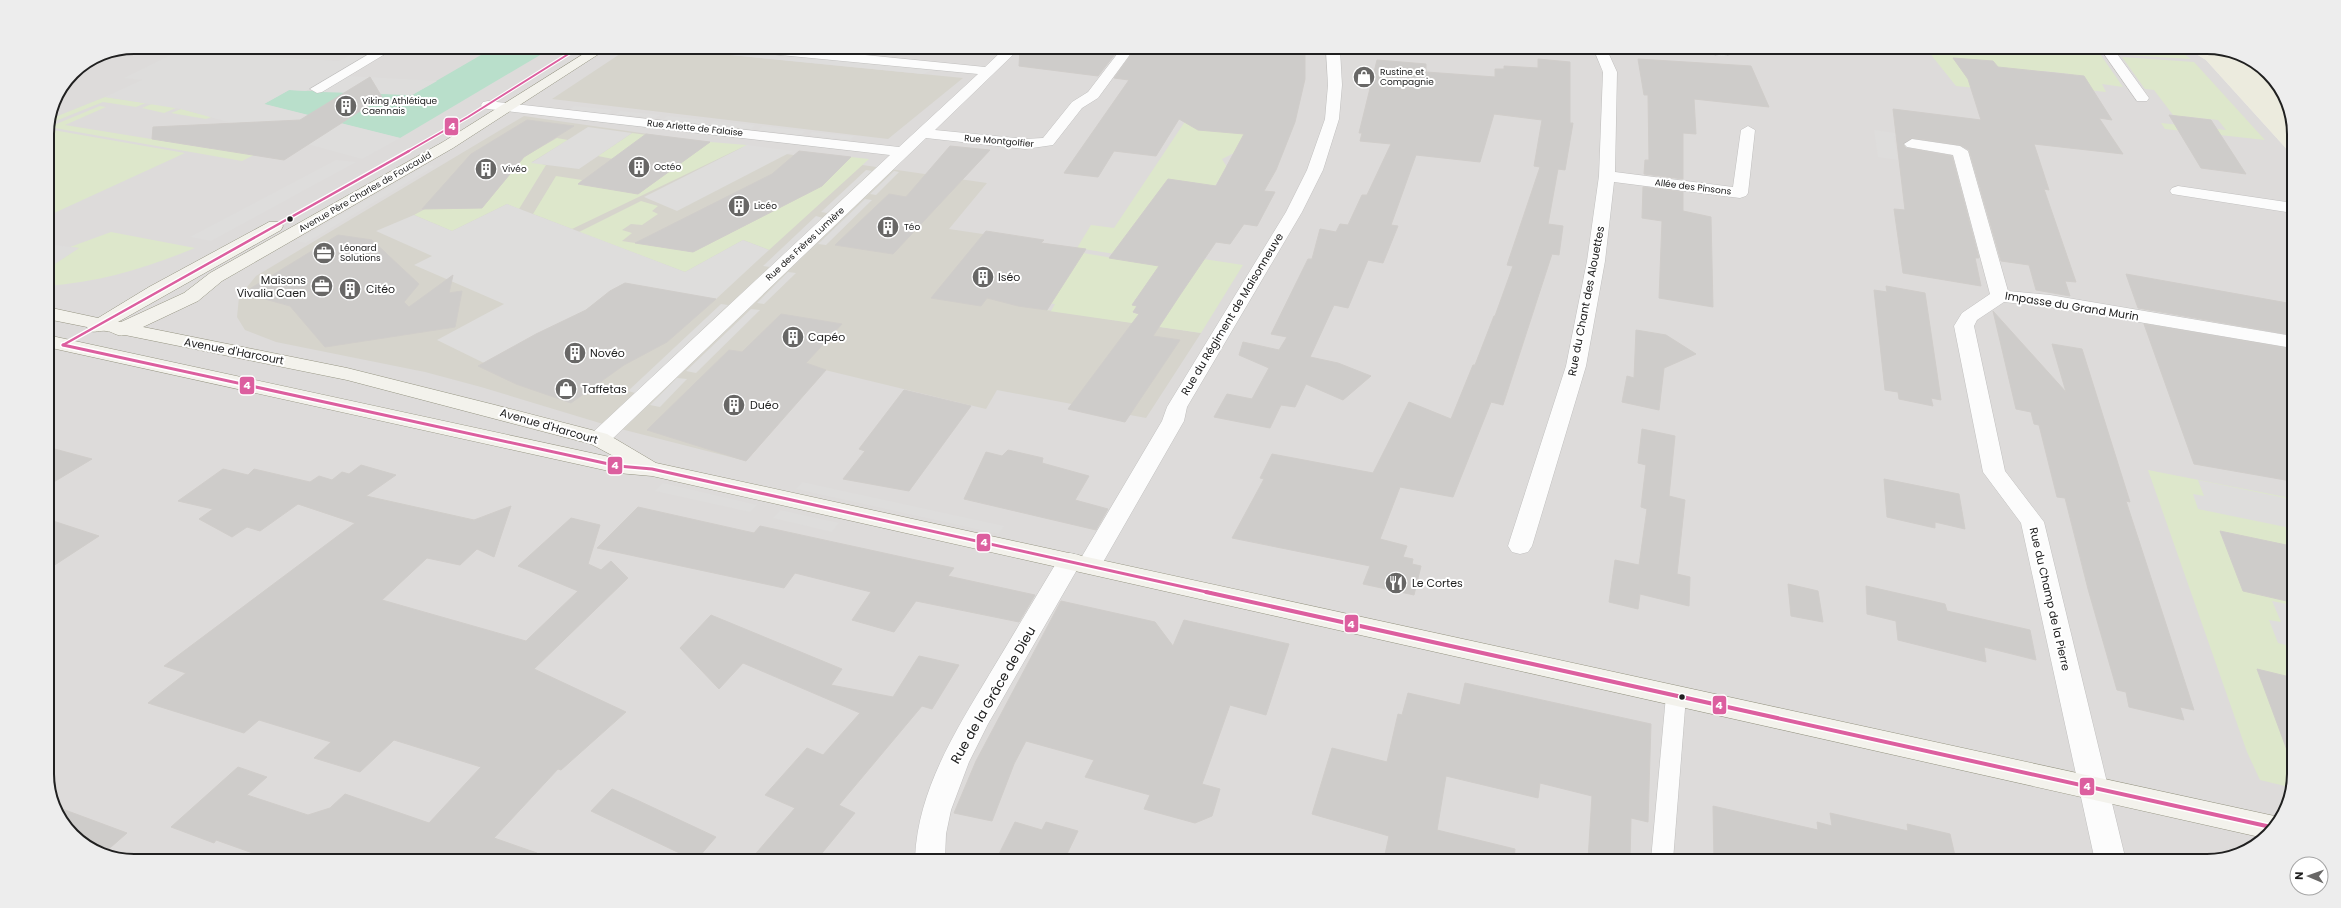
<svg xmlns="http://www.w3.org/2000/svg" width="2341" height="908" viewBox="0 0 2341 908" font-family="Poppins,sans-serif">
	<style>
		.residential { fill: #dddbda }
		.construction { fill: #d6d4cc }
		.farmland { fill: #ecebde }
		.grass { fill: #dde7cb; fill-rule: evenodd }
		.pitch { fill: #b9dfcb }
		.parking { fill: #dedddc }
		.building { fill: #ceccca; stroke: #d0cdca }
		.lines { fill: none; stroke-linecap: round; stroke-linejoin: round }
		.lane-casing { stroke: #c1c0bf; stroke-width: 1 }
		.street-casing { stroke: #c1c0bf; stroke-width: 1 }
		.secondary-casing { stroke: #969583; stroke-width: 1 }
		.lane { fill: #fcfcfc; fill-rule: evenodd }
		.street { fill: #fcfcfc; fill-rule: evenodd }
		.secondary { fill: #f3f2ec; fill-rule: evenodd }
		.bus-1-far3-casing { stroke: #fff; stroke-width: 4 }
		.bus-1-far2-casing { stroke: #fff; stroke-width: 5 }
		.bus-1-far1-casing { stroke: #fff; stroke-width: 6 }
		.bus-1-casing { stroke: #fff; stroke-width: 7 }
		.bus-1-far3 { stroke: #dc5f9f; stroke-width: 2 }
		.bus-1-far2 { stroke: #dc5f9f; stroke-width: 2.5 }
		.bus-1-far1 { stroke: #dc5f9f; stroke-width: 3 }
		.bus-1 { stroke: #dc5f9f; stroke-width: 4 }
		.bus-dot { fill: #202020; stroke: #fff; stroke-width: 1.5 }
		.labels { text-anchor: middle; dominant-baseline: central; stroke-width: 4; stroke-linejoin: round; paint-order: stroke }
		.far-poi-label { font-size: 9px; fill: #202020; stroke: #fff; text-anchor: start }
		.far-street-label { font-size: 9px; fill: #202020; stroke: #fff }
		.poi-label { font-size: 11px; fill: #202020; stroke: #fff; text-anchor: start }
		.street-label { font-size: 11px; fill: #202020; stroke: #fff }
		.near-street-label { font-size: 13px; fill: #202020; stroke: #fff }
		.rim { fill: none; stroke: #202020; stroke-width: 2 }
		.line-badge { stroke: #fff; stroke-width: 1.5 }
		.badge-label { font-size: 11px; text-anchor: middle; font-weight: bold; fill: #fff }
	</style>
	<rect width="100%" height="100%" fill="#edebe9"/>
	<polygon class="residential" points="134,47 2193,52 2206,60 2294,157 2289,802 2260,843 2207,861 106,856 65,827 47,780 47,129 56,96 73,72 101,54"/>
	<g class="construction">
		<polygon points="629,48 685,48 700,52 963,78 888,139 552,99"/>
		<polygon points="524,116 987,183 949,229 1077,248 1040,309 1201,333 1146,418 997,390 986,409 825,370 746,461 613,427 481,387 425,372 276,342 245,330 237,317 239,297 256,276"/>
	</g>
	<polygon class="farmland" points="2193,52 2235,52 2276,81 2294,128 2294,157 2206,60"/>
	<g class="grass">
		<path d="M1249 49 1264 50 1253 116 1234 153 1222 159 1227 167 1171 254 1243 265 1201 333 1042 310 1051 311 1055 304 1045 303 1071 257 1080 258 1083 253 1131 261 1134 257 1077 248 1091 225 1114 228 1192 111 1248 56ZM1168 179 1197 183 1169 222 1140 217ZM1180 295 1165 318 1133 313 1137 306 1132 305 1136 298Z"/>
		<polygon points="1928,51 2098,51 2123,87 2102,84 2106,92 2079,89 2070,74 2043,71 1991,73 1978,60 1953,58 1963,71 1986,89 1956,86"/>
		<polygon points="2122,51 2181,52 2191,59 2127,55"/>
		<polygon points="2122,57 2194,62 2265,140 2165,129 2161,123 2226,130 2218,120 2181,116 2183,120 2173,115 2154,90 2145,89"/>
		<polygon points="105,97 146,103 136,107 103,102 48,124 50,119"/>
		<polygon points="154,103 176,108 164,113 142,108"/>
		<polygon points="100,106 106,107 65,125 213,149 221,145 282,141 242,161 49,127"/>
		<polygon points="181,109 212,117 206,119 171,113"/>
		<polygon points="47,129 185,153 52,214 47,213"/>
		<polygon points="632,133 647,135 613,159 598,156"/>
		<polygon points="557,138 568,140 532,162 546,165 519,209 507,204 452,231 414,215 425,209 482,208 524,157"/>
		<polygon points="710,142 747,145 572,229 533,214 556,176 582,180 578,184 638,194"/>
		<polygon points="851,157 869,159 769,250 743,240 685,272 579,232 641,201 658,206 652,211 658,214 642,225 631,224 622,230 632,233 622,241 693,252 822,186"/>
		<path d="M111 232 195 248C146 268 101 282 47 286V269L79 248 70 247Z"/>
		<polygon points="2148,470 2291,498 2289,787 2260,780 2247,752"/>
	</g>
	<polygon class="pitch" points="493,48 552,48 400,138 264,104 289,90 412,95"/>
	<g class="parking">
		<polygon points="187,47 220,47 209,53 339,61 363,48 380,48 306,91 289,90 264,104 400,138 362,159 181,109 105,97 142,80 124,78"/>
		<polygon points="708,48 715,48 934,69 923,74 700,52"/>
		<polygon points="349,76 437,81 412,95 322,92"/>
		<polygon points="574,106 613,110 608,114 569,109"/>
		<polygon points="620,111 661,115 656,118 615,114"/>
		<polygon points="667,116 706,120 701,124 663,119"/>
		<polygon points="714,121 756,125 751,129 710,125"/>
		<polygon points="763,126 805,131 801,135 758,130"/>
		<polygon points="588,127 632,133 579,169 531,163"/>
		<polygon points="1874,130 1896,133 1956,134 1959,145 1894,136 1898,160 1878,157"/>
		<polygon points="812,132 854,136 851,140 808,135"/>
		<polygon points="747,145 793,151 677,211 644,197"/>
		<polygon points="336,160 356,162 211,241 190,237"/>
		<polygon points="427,165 435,166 306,243 296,241"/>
		<polygon points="866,170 872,171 827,213 821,212"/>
		<polygon points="894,171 899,172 876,195 870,194"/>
		<polygon points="865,199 872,200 826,245 818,244"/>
		<polygon points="507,204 685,272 743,240 769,250 716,299 623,284 610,291 586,310 484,363 437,340 504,304 414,265 432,256 376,231 414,215 452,231"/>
		<polygon points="816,216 823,218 770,267 763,266"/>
		<polygon points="47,244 70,247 79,248 47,269"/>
		<polygon points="788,272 796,273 764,304 757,303"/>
		<polygon points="721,304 728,305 635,393 628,391"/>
		<polygon points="751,309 760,310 696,373 686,371"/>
		<polygon points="677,378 687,379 660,407 650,405"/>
		<polygon points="2198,480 2291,499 2291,528 2198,509 2193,494 2204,496"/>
		<polygon points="802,482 1004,526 999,534 796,489"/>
		<polygon points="663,483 757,505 750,512 655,491"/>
		<polygon points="780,510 839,523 832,532 773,518"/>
		<polygon points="2272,601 2291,605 2290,646 2278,643 2269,620 2281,622"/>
	</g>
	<g class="building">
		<polygon points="1020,49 1119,49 1098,76 1019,66"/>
		<polygon points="1135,49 1249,49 1249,53 1305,54 1305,79 1295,122 1276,170 1264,191 1275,192 1257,226 1244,224 1230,244 1216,242 1180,295 1153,336 1180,340 1125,422 1068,409 1139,314 1133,312 1137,306 1132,305 1159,266 1109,258 1168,179 1216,186 1244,134 1198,130 1179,119 1156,156 1114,151 1098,177 1064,173 1129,80 1114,78"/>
		<polygon points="1953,58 1993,61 1998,67 2084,76 2112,120 2099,118 2123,154 2034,144 2049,190 2044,189 2076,282 2065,281 2070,296 2036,290 2029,265 2001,261 1969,150 1960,145 1912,138 1903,144 1906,148 1952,156 1979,258 1975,258 1981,286 1903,273 1894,209 1905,210 1893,109 1981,120 1968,79"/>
		<polygon points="1538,59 1570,62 1570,123 1573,123 1565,170 1558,169 1548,224 1563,226 1559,255 1552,254 1503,405 1491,402 1453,497 1400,487 1380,539 1407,546 1403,557 1413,559 1412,564 1421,566 1414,595 1363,584 1370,566 1232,538 1264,479 1260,478 1272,454 1373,473 1409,402 1451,419 1473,365 1475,365 1494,316 1495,316 1513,266 1507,265 1540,167 1534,166 1542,120 1494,114 1480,162 1416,155 1391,225 1398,226 1383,263 1368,260 1348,308 1334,305 1310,357 1338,363 1371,376 1343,400 1306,384 1295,407 1281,405 1270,428 1214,417 1227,394 1252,399 1269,368 1239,355 1243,342 1279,350 1287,337 1271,334 1308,259 1312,259 1320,229 1336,232 1340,224 1348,225 1362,195 1367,195 1391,144 1360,141 1362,133 1359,133 1377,60 1426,64 1426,72 1495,77 1495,69 1504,69 1504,66 1538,68"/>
		<polygon points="1638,59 1751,66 1769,107 1694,99 1696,134 1683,133 1683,179 1644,174 1645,160 1649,160 1648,95 1644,95"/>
		<polygon points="370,77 382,97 284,160 152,139 153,127 300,120"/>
		<polygon points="2169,115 2211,120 2246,174 2201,168"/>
		<polygon points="527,120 574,126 524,157 482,208 422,209 471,154"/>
		<polygon points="646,134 710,142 638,194 578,184"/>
		<polygon points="950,146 990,150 893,254 835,245 889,194 906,197"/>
		<polygon points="799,151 851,157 822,186 693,252 635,243 772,174"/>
		<polygon points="1643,187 1683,192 1683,211 1711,217 1713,307 1659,298 1662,221 1642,218"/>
		<polygon points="986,231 1044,240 1041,243 1086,249 1047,310 1018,306 987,298 981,306 931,298"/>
		<polygon points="338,235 372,240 419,284 404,302 409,307 453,275 449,293 462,291 455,327 325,347 290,306 243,293"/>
		<polygon points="2126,274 2293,304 2292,335 2138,308"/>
		<polygon points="625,283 716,299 667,342 624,365 571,403 516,384 478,366 536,334 586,310 610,291"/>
		<polygon points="1886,286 1925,293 1941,400 1931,398 1933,406 1899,399 1898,392 1885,390 1874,290 1887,292"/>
		<polygon points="1993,311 2066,392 2052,344 2082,349 2130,502 2126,501 2194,710 2180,707 2184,720 2129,707 2126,692 2117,690 2088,589 2065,498 2057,497 2039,425 2034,424 2031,412 2016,409"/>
		<polygon points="781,314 842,324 806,363 826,370 746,461 647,430 729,350 742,352"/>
		<polygon points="2144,324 2292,349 2291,481 2194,464"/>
		<polygon points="1636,330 1666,335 1696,354 1664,368 1659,410 1622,402 1627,376 1634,378"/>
		<polygon points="904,390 971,406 909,491 843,479 865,451 859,449"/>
		<polygon points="1642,429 1675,436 1669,496 1685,500 1677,574 1690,577 1689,606 1640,594 1638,609 1609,602 1615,560 1639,565 1647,509 1641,507 1646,465 1638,463"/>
		<polygon points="47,447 92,459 47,486"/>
		<polygon points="1008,450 1043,458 1042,463 1089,476 1075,500 1108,509 1096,530 964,499 986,452 1002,456"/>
		<polygon points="361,465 396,475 366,496 474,520 511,506 494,557 477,549 460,565 427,558 382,600 526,641 578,591 518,566 571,518 600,525 588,564 601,570 611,561 628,578 534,669 626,712 561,770 558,769 494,838 537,853 536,857 264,857 216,840 214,843 171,827 238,767 267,777 247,795 308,815 330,808 345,794 429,823 481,767 394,740 360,772 314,758 331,742 259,720 244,733 148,703 186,673 164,666 355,523 298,504 260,531 247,527 232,537 199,519 213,509 178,501 223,469 248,475 254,469 310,482 319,476 332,480 342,472 349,474"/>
		<polygon points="1884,479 1959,494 1965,529 1935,522 1935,528 1887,517"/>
		<polygon points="638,507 754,533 760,526 916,560 954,568 948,576 1035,595 1019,622 916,601 894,632 852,620 871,592 795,573 784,588 597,548"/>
		<polygon points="47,519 99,536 47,570"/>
		<polygon points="2220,531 2291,546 2291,602 2243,591"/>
		<polygon points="1788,584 1818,591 1823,622 1791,616"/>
		<polygon points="1866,586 1945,604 1947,611 2030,630 2036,660 1984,647 1986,662 1898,640 1896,621 1867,614"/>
		<polygon points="1061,601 1155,622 1173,646 1184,620 1289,644 1266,715 1230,705 1202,784 1220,789 1212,816 1195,823 1144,809 1150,795 1085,777 1094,760 1026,741 1014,764 992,821 954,813 976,761"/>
		<polygon points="711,615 842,669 831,685 893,697 919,656 959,665 932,709 922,706 839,805 855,813 818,858 752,858 795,808 765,795 807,748 823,755 860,713 743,663 719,689 680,648"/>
		<polygon points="2257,669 2290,677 2290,749 2287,750"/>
		<polygon points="1465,683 1651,724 1648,822 1631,818 1630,860 1588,860 1592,796 1540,783 1538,798 1446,776 1437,830 1515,849 1514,859 1384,859 1389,836 1312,814 1332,748 1387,762 1398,714 1402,715 1408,693 1460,705"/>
		<polygon points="612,789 639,801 716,837 698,858 690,858 591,811"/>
		<polygon points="1713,806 1818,830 1817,822 1832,826 1830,813 1908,831 1907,824 1950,834 1956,860 1714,860"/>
		<polygon points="57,807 127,833 103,854 65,827"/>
		<polygon points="1015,822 1042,830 1046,822 1078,831 1065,858 997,858"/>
	</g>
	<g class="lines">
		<g class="lane-casing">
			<g id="lane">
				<path d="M638 48H677C669 55 645 55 638 48Z"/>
				<polygon points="1676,688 1683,691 1686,696 1673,860 1651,860 1666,696 1669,691"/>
			</g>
		</g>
		<g class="street-casing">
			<g id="street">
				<polygon points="379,48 395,48 322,92 317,93 310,89"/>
				<polygon points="743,48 795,48 985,67 1004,49 1019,49 935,130 1025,139 1043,138 1072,102 1088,92 1121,49 1134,49 1098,98 1082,108 1053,145 1025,149 926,138 607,444 599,446 591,444 588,439 591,434 890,155 488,109 483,108 481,105 483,102 488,101 899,147 978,74 749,52"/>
				<path d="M1326 50H1340L1342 85 1339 119 1323 170 1302 212 1187 407 1184 421 1098 571 1089 573 1080 571 1078 568 988 724 969 762 951 810 946 834 945 858H915C918 790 955 732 989 675 1013 635 1037 595 1061 555L1070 553 1079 555 1081 558 1162 421 1167 407 1286 212 1307 170 1325 119 1328 85Z"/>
				<polygon points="1594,50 1607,50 1617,72 1615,172 1733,187 1741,130 1748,126 1755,130 1748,193 1746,196 1740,198 1614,182 1605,261 1586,366 1532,546 1528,552 1520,554 1512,552 1508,546 1566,366 1587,261 1599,176 1603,72"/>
				<path d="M1706 51H1737C1732 57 1711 57 1706 51Z"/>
				<polygon points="2102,51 2115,51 2149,98 2147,101 2137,101"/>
				<polygon points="1912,139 1960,146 1968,151 2008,291 2050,295 2292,336 2292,348 2050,307 2004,302 1977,320 1974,326 2005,471 2044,522 2126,861 2095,861 2021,523 1983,472 1954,326 1962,313 1990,294 1953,155 1907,147 1904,144"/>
				<polygon points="2178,186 2293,203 2293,213 2172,194 2170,191 2172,188"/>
			</g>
		</g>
		<g class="secondary-casing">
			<path id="secondary" d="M593 48H608L453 148 222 281 198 301 143 327 347 368 495 405 607 434 656 463 2279 817 2264 838 652 476 618 473 47 347V335L619 459 591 444 347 380 125 335C116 337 113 331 106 331 100 330 96 333 89 331L87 327 47 319V307L98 318 149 287 269 222H281L283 226 281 230 118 322H121L184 293 210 273 443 142Z"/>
		</g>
		<use href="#lane" class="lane"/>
		<use href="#street" class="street"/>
		<use href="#secondary" class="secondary"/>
		<g class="bus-1-far3-casing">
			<polyline id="bus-1-far3" points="407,152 468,117 578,48"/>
		</g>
		<g class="bus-1-far2-casing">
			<g id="bus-1-far2">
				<polyline points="63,345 65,345"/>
				<polyline points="63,345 409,151"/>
			</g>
		</g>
		<g class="bus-1-far1-casing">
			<polyline id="bus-1-far1" points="63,345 618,466 652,469 1211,593"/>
		</g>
		<g class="bus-1-casing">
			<polyline id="bus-1" points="1206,592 2271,827"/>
		</g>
		<use href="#bus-1-far3" class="bus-1-far3"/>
		<use href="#bus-1-far2" class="bus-1-far2"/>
		<use href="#bus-1-far1" class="bus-1-far1"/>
		<use href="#bus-1" class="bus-1"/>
	</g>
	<defs>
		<g id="shop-disc" transform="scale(1.15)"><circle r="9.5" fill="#686766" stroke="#fff"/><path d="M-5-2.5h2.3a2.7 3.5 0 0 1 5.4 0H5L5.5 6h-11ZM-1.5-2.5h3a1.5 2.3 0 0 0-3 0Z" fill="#fff"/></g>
		<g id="building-disc" transform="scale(1.15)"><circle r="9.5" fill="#686766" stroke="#fff"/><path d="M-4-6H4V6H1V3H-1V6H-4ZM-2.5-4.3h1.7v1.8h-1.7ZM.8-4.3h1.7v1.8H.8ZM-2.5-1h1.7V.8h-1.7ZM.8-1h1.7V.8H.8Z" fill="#fff"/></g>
		<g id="office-disc" transform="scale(1.15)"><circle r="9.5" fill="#686766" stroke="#fff"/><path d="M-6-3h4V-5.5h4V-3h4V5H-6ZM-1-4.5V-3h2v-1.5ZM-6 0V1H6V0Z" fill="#fff"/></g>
		<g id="restaurant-disc" transform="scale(1.15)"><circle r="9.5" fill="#686766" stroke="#fff"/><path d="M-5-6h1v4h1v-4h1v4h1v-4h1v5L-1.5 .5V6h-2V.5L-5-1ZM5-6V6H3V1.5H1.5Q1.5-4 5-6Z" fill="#fff"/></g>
	</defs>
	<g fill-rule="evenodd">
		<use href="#shop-disc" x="1364" y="77"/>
		<use href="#building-disc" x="346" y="106"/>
		<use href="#building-disc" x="639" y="167"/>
		<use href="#building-disc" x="486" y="169"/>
		<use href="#building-disc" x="739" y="206"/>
		<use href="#building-disc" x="888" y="227"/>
		<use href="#office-disc" x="324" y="253"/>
		<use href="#building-disc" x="983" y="277"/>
		<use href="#office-disc" x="322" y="286"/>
		<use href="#building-disc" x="350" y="289"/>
		<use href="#building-disc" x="793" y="337"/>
		<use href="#building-disc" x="575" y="353"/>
		<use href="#shop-disc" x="566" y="389"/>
		<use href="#building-disc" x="734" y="405"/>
		<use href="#restaurant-disc" x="1396" y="583"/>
	</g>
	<g class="bus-dot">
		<circle cx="290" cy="219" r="3.5"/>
		<circle cx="1682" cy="697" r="3.5"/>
	</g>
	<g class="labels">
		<g class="far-poi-label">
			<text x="1380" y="72">Rustine et<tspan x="1380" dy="10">Compagnie</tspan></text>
			<text x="362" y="101">Viking Athlétique<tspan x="362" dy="10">Caennais</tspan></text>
			<text x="654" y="167">Octéo</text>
			<text x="502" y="169">Vivéo</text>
			<text x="754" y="206">Licéo</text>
			<text x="904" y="227">Téo</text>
			<text x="340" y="248">Léonard<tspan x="340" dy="10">Solutions</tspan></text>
		</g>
		<g class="far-street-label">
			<text transform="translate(695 128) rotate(6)">Rue Arlette de Falaise</text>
			<text transform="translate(999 141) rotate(5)">Rue Montgolfier</text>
			<text transform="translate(1693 187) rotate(7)">Allée des Pinsons</text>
			<text transform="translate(365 192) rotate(-30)">Avenue Père Charles de Foucauld</text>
			<text transform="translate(805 244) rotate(-43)">Rue des Frères Lumière</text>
		</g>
		<g class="poi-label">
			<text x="998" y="277">Iséo</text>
			<text x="306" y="280" text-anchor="end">Maisons<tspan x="306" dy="13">Vivalia Caen</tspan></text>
			<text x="366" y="289">Citéo</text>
			<text x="808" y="337">Capéo</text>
			<text x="590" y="353">Novéo</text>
			<text x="582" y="389">Taffetas</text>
			<text x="750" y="405">Duéo</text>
			<text x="1412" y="583">Le Cortes</text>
		</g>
		<g class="street-label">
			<text transform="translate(1586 301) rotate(-79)">Rue du Chant des Alouettes</text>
			<text transform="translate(2072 306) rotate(9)">Impasse du Grand Murin</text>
			<text transform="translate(1232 314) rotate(-59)">Rue du Régiment de Maisonneuve</text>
			<text transform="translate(234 351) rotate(11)">Avenue d'Harcourt</text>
			<text transform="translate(549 426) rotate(16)">Avenue d'Harcourt</text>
			<text transform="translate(2050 599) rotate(77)">Rue du Champ de la Pierre</text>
		</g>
		<g class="near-street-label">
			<text transform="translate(993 695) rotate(-60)">Rue de la Grâce de Dieu</text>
		</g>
	</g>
	<path d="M0 0H2341V908H0ZM134 54H2207A80 80 0 0 1 2287 134V774A80 80 0 0 1 2207 854H134A80 80 0 0 1 54 774V134A80 80 0 0 1 134 54Z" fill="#ededed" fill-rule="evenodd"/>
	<path class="rim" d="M134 54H2207A80 80 0 0 1 2287 134V774A80 80 0 0 1 2207 854H134A80 80 0 0 1 54 774V134A80 80 0 0 1 134 54Z"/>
	<g class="line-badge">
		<rect x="444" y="117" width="15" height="19" rx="4" fill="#dc5f9f"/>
		<rect x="239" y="376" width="16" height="19" rx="4" fill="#dc5f9f"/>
		<rect x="607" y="456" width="16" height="19" rx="4" fill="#dc5f9f"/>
		<rect x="976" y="533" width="15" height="19" rx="4" fill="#dc5f9f"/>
		<rect x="1344" y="614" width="15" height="19" rx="4" fill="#dc5f9f"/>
		<rect x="1712" y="695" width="15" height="20" rx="4" fill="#dc5f9f"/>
		<rect x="2079" y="777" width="16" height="19" rx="4" fill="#dc5f9f"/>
	</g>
	<g class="badge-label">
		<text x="452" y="130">4</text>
		<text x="247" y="389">4</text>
		<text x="615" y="469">4</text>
		<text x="984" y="546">4</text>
		<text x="1351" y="628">4</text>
		<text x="1719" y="709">4</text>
		<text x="2087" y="790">4</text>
	</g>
	<g transform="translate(2309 876) rotate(272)"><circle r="19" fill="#ffffff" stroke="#a6a6a6"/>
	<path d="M0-3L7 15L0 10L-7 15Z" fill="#686766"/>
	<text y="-6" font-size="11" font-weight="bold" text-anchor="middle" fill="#202020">N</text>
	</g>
</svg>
